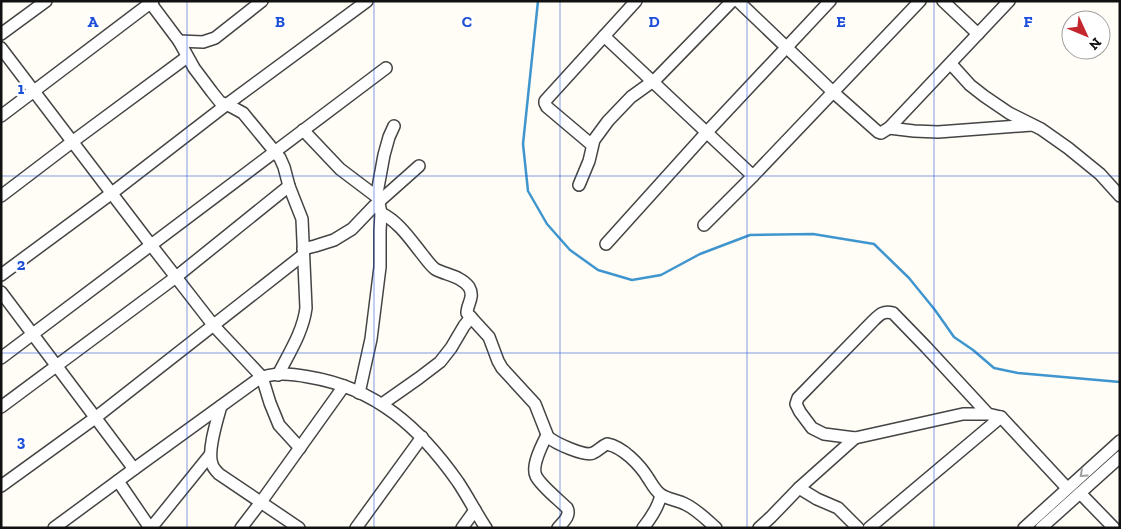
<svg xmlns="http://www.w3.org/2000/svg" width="1121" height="529" viewBox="0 0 1121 529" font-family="'Zilla Slab',serif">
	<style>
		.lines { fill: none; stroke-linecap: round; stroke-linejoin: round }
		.stream { stroke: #3f96cf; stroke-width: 2.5 }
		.minor-casing { stroke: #444; stroke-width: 14 }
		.minor { stroke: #fff; stroke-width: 11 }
		.oneway { stroke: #a0a0a0 }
		.grid { fill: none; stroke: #1d4ed8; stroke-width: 1; stroke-opacity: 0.55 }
		.grid-label { font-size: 16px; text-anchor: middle; font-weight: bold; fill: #1d4ed8; stroke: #fff; stroke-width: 5; stroke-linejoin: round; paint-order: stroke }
	</style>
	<rect width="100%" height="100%" fill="#fffdf5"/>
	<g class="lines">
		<polyline class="stream" points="538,1 523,144 528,191 547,224 570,250 598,270 632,280 661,275 700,254 750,235 813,234 874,244 909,278 935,310 954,337 973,350 994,368 1018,373 1120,382"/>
		<g class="minor-casing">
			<g id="minor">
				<path d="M149 1 179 41 194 68 212 92 220 102 232 107 243 113 280 158 284 167 289 186 302 219 306 308C303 332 289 353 278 375"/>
				<polyline points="738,1 833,92 878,132 881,133 889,128 1009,1"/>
				<polyline points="943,1 978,34"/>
				<polyline points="1,34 46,1"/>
				<polyline points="604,36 753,176"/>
				<polyline points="179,41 203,42 215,38 262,1"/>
				<polyline points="1,48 151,245 214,326 262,377 270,403 279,425 300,448"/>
				<polyline points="951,64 970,85 984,96 1009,113 1041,129 1068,148 1100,174 1120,196"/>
				<polyline points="1,116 153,1"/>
				<polyline points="889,128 914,131 938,132 1032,125"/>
				<polyline points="303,130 340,169 377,197"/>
				<polyline points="592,145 547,107 545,103 545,101 636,1"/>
				<polyline points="579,185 589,161 594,140 608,121 631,97 656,79 732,1"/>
				<polyline points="1,196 72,142 187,57"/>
				<path d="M381 213C399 222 410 239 422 254 426 259 430 265 435 269 446 275 461 276 469 287 475 297 467 304 467 313L489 337 498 361 502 368 535 404 548 437C555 443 585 457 593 453 598 451 602 446 607 444 623 447 640 465 648 478 652 484 654 489 660 494 666 499 677 500 685 504 696 509 706 519 716 528"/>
				<polyline points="704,225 753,176 920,1"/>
				<polyline points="606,244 707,132 830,1"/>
				<polyline points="303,249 315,246 334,240 352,229 374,206 419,166"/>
				<polyline points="1,275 112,193 226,105 367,1"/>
				<polyline points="1,292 134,469"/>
				<polyline points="1,358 386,68"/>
				<polyline points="359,393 371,339 380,267 380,231 381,213 377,193 384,155 389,137 394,126"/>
				<polyline points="382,404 419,378 440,362 451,348 464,326 471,317"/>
				<path d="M221 406C217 420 207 451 212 464 213 468 216 471 219 474L299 528"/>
				<polyline points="1,407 176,277 289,186"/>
				<path d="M988 414 926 347 893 313C883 310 879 315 872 322L798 398 796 404 800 412 812 428 824 434 855 438 963 414H988L1001 417 1067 488"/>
				<path d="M547 435C542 445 531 466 536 476 541 486 559 500 567 508 571 516 563 522 558 528"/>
				<polyline points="118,481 150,528"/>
				<polyline points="1,486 95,418 303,255"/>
				<polyline points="799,488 817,499 838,508 858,528"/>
				<polyline points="1080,493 1114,528"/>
				<path d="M54 528 134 469 257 380C272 371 293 374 309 377 376 388 420 428 458 482 468 497 476 513 486 528"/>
				<polyline points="151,528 210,455"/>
				<polyline points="241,528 261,502 344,386"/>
				<polyline points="356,528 422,437"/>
				<polyline points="462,528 475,510"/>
				<path d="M643 528C651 518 658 508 661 495"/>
				<polyline points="759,528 771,517 799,488 855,438"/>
				<polyline points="869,528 1001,417"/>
				<polyline points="1024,528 1120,441"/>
				<polyline points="1041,528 1120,457"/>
			</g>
		</g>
		<use href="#minor" class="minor"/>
	</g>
	<defs><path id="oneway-chevron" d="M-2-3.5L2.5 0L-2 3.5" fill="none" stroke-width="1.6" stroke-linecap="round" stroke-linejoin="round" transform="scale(1.25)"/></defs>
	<use class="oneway" href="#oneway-chevron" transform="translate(1083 474) rotate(138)"/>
	<path class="grid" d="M187 1V528M374 1V528M560 1V528M747 1V528M934 1V528M1 176H1120M1 353H1120"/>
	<g class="grid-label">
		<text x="93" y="27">A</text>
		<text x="280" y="27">B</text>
		<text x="467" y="27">C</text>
		<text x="654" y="27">D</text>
		<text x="841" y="27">E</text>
		<text x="1028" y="27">F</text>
		<text x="21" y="94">1</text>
		<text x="21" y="270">2</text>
		<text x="21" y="447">3</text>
	</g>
	<rect width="1121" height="529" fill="none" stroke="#111111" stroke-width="5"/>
	<g transform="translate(1086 35) rotate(134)"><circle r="24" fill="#ffffff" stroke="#a0a0a0"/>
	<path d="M0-4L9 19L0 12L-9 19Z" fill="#c4262e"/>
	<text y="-8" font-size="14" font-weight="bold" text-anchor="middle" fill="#111111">N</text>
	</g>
</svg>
